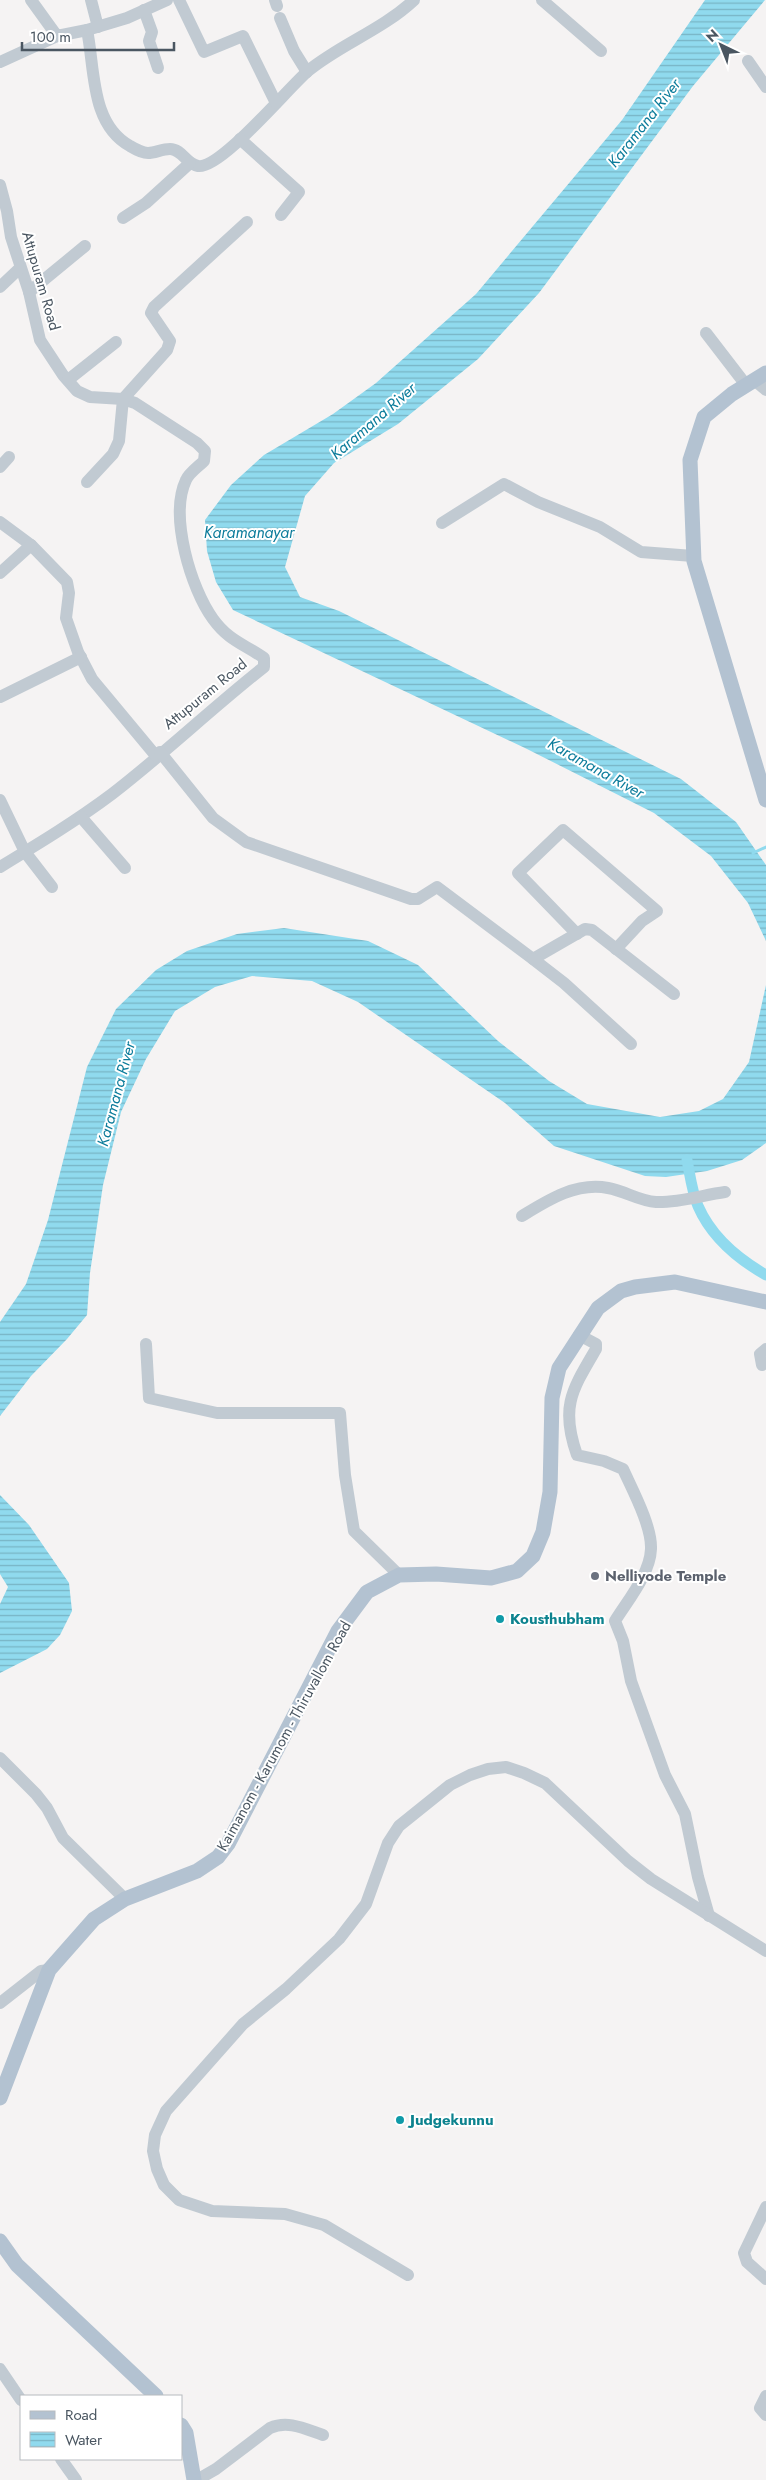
<svg xmlns="http://www.w3.org/2000/svg" width="766" height="2480" viewBox="0 0 766 2480" font-family="Jost,sans-serif">
	<style>
		.water { fill: url(#water-rules) }
		.lines { fill: none; stroke-linecap: round; stroke-linejoin: round }
		.stream { stroke: #90daee; stroke-width: 3 }
		.canal { stroke: #90daee; stroke-width: 11 }
		.minor { stroke: #c1cad2; stroke-width: 12 }
		.major { stroke: #b3c2d1; stroke-width: 15 }
		.worship-dot { fill: #6b7280; stroke: #fff; stroke-width: 2 }
		.culture-dot { fill: #0f9aa8; stroke: #fff; stroke-width: 2 }
		.labels { text-anchor: middle; dominant-baseline: central; stroke-width: 4; stroke-linejoin: round; paint-order: stroke }
		.street-label { font-size: 15px; fill: #4a5661; stroke: #fff }
		.worship-label { font-size: 15px; font-weight: bold; fill: #5b616d; stroke: #fff; text-anchor: start }
		.culture-label { font-size: 15px; font-weight: bold; fill: #0d838f; stroke: #fff; text-anchor: start }
		.water-label { font-size: 16px; font-style: italic; fill: #0c7c9b; stroke: #fff }
	</style>
	<defs>
		<pattern id="water-rules" width="6" height="5" patternUnits="userSpaceOnUse" patternTransform="scale(1.25)"><rect width="6" height="5" fill="#90daee"/><path d="M0 2.5h6" fill="none" stroke="#78b4c4"/></pattern>
	</defs>
	<rect width="100%" height="100%" fill="#f5f3f3"/>
	<g class="water">
		<polygon points="705,0 765,0 693,86 539,293 478,359 398,424 334,463 305,496 285,567 300,597 339,611 681,779 736,822 766,865 766,941 748,903 711,856 654,813 525,748 233,610 216,582 207,551 205,520 231,485 264,455 333,414 376,383 476,294 622,120"/>
		<polygon points="284,928 368,941 418,965 498,1041 549,1081 587,1104 660,1117 699,1111 723,1099 749,1062 766,985 766,1143 742,1160 707,1171 666,1177 645,1176 554,1146 505,1103 422,1046 358,1002 312,981 252,976 215,987 175,1011 146,1059 121,1112 103,1185 90,1273 87,1315 67,1339 31,1376 0,1416 0,1322 26,1284 48,1220 87,1067 116,1009 156,970 187,951 237,934"/>
		<polygon points="0,1495 29,1525 69,1583 72,1611 60,1635 47,1649 0,1673 0,1604 8,1587 0,1574"/>
	</g>
	<g class="lines">
		<polyline class="stream" points="753,853 766,847"/>
		<path class="canal" d="M687 1160C690 1175 692 1192 698 1206 711 1236 738 1259 766 1275"/>
		<g class="minor">
			<path d="M31 0 57 36 87 30C95 68 90 124 130 146 135 149 142 153 148 153 155 153 162 149 170 149 182 149 186 164 198 166 220 170 288 88 308 71 341 44 382 30 414 0"/>
			<polyline points="91,0 98,27"/>
			<polyline points="179,0 204,52 243,36 276,103"/>
			<polyline points="275,0 277,6"/>
			<polyline points="542,0 601,51"/>
			<polyline points="144,10 152,32 149,41 158,68"/>
			<polyline points="280,18 294,51 307,72"/>
			<polyline points="87,30 127,18 167,0"/>
			<polyline points="748,61 766,87"/>
			<polyline points="0,62 57,36"/>
			<polyline points="240,139 299,192 281,215"/>
			<path d="M0 185 7 211 11 237 29 292 40 340 63 375 77 391 90 397 123 399 135 403 197 443 205 451 204 461C198 467 189 473 186 480 169 516 191 589 213 619 229 641 244 644 264 658V667C212 708 164 754 112 794 76 821 38 844 0 867"/>
			<polyline points="123,218 146,203 190,163"/>
			<polyline points="0,287 20,268"/>
			<polyline points="29,292 85,246"/>
			<polyline points="706,333 746,385"/>
			<polyline points="68,380 116,342"/>
			<polyline points="754,380 766,390"/>
			<polyline points="0,467 9,457"/>
			<polyline points="87,482 113,454 119,441 123,399 167,350 170,341 151,313 154,307 247,222"/>
			<polyline points="0,522 31,545 67,582 69,593 66,618 78,652 92,679 156,756"/>
			<polyline points="442,523 504,484 538,502 600,527 641,552 693,556"/>
			<polyline points="0,573 31,545"/>
			<polyline points="0,697 81,657"/>
			<polyline points="160,752 213,818 246,842 411,899 418,899 437,887 533,959 585,929 592,930 674,994"/>
			<polyline points="0,800 25,852 52,887"/>
			<polyline points="81,817 125,868"/>
			<polyline points="577,934 518,873 563,830 657,911 642,921 616,949"/>
			<polyline points="533,959 564,983 631,1044"/>
			<path d="M522 1216C548 1200 576 1182 608 1188 625 1191 639 1201 656 1202 678 1203 703 1195 725 1192"/>
			<path d="M579 1335 596 1344V1349C572 1390 560 1407 577 1455L604 1461 623 1469C632 1489 652 1526 651 1549 650 1574 628 1600 615 1621L623 1641 631 1681 665 1775 685 1814 698 1877 709 1916"/>
			<polyline points="146,1344 149,1398 217,1413 340,1413 345,1475 354,1531 399,1575"/>
			<polyline points="762,1365 760,1354 766,1349"/>
			<polyline points="0,1758 36,1794 47,1808 63,1838 125,1899"/>
			<polyline points="0,2003 41,1971 49,1970"/>
			<polyline points="766,2207 744,2253 747,2262 766,2279"/>
			<polyline points="408,2275 324,2225 285,2214 212,2211 179,2200 164,2185 157,2169 153,2151 155,2135 166,2111 243,2024 286,1989 339,1939 366,1904 388,1843 399,1826 450,1785 470,1775 488,1769 506,1767 524,1773 545,1783 628,1861 651,1879 766,1951"/>
			<polyline points="0,2369 21,2400"/>
			<polyline points="766,2396 760,2408 766,2415"/>
			<polyline points="61,2459 76,2480"/>
			<path d="M197 2480 216 2469 270 2428C288 2420 305 2429 323 2435"/>
		</g>
		<g class="major">
			<polyline points="766,373 732,394 704,417 690,460 694,561 766,800"/>
			<polyline points="0,2098 49,1970 94,1919 125,1899 197,1871 218,1857 228,1844 338,1631 367,1592 399,1575 436,1574 491,1578 517,1571 533,1556 543,1532 550,1492 552,1398 559,1368 598,1308 621,1291 635,1287 675,1282 766,1302"/>
			<polyline points="0,2241 17,2265 156,2396"/>
			<polyline points="181,2425 186,2433 194,2480"/>
		</g>
	</g>
	<circle class="worship-dot" cx="595" cy="1576" r="5"/>
	<g class="culture-dot">
		<circle cx="500" cy="1619" r="5"/>
		<circle cx="400" cy="2120" r="5"/>
	</g>
	<g class="labels">
		<g class="street-label">
			<text transform="translate(41 281) rotate(74)">Attupuram Road</text>
			<text transform="translate(205 694) rotate(-39)">Attupuram Road</text>
			<text transform="translate(284 1736) rotate(-61)">Kaimanom - Karumom - Thiruvallom Road</text>
		</g>
		<g class="worship-label">
			<text x="605" y="1576">Nelliyode Temple</text>
		</g>
		<g class="culture-label">
			<text x="510" y="1619">Kousthubham</text>
			<text x="410" y="2120">Judgekunnu</text>
		</g>
		<g class="water-label">
			<text transform="translate(644 123) rotate(-52)">Karamana River</text>
			<text transform="translate(373 421) rotate(-41)">Karamana River</text>
			<text x="249" y="532">Karamanayar</text>
			<text transform="translate(596 768) rotate(29)">Karamana River</text>
			<text transform="translate(116 1094) rotate(-75)">Karamana River</text>
		</g>
	</g>
	<rect x="20" y="2395" width="162" height="65" fill="#ffffff" stroke="#b7bbc0"/>
	<rect x="30" y="2411" width="25" height="8" fill="#b3c2d1" stroke="#b7bbc0"/>
	<text x="65" y="2420" font-size="15" fill="#4a5661">Road</text>
	<rect x="30" y="2432" width="25" height="15" fill="url(#water-rules)" stroke="#b7bbc0"/>
	<text x="65" y="2445" font-size="15" fill="#4a5661">Water</text>
	<g transform="translate(721 45) rotate(317)" stroke="#ffffff" stroke-width="4" paint-order="stroke">
	<path d="M0-4L9 19L0 12L-9 19Z" fill="#4a5661"/>
	<text y="-8" font-size="14" font-weight="bold" text-anchor="middle" fill="#4a5661">N</text>
	</g>
	<path d="M22 42v8h152v-8" fill="none" stroke="#4a5661" stroke-width="2.5"/>
	<text x="30" y="42" font-size="15" fill="#4a5661" stroke="#ffffff" stroke-width="4" paint-order="stroke">100 m</text>
</svg>
